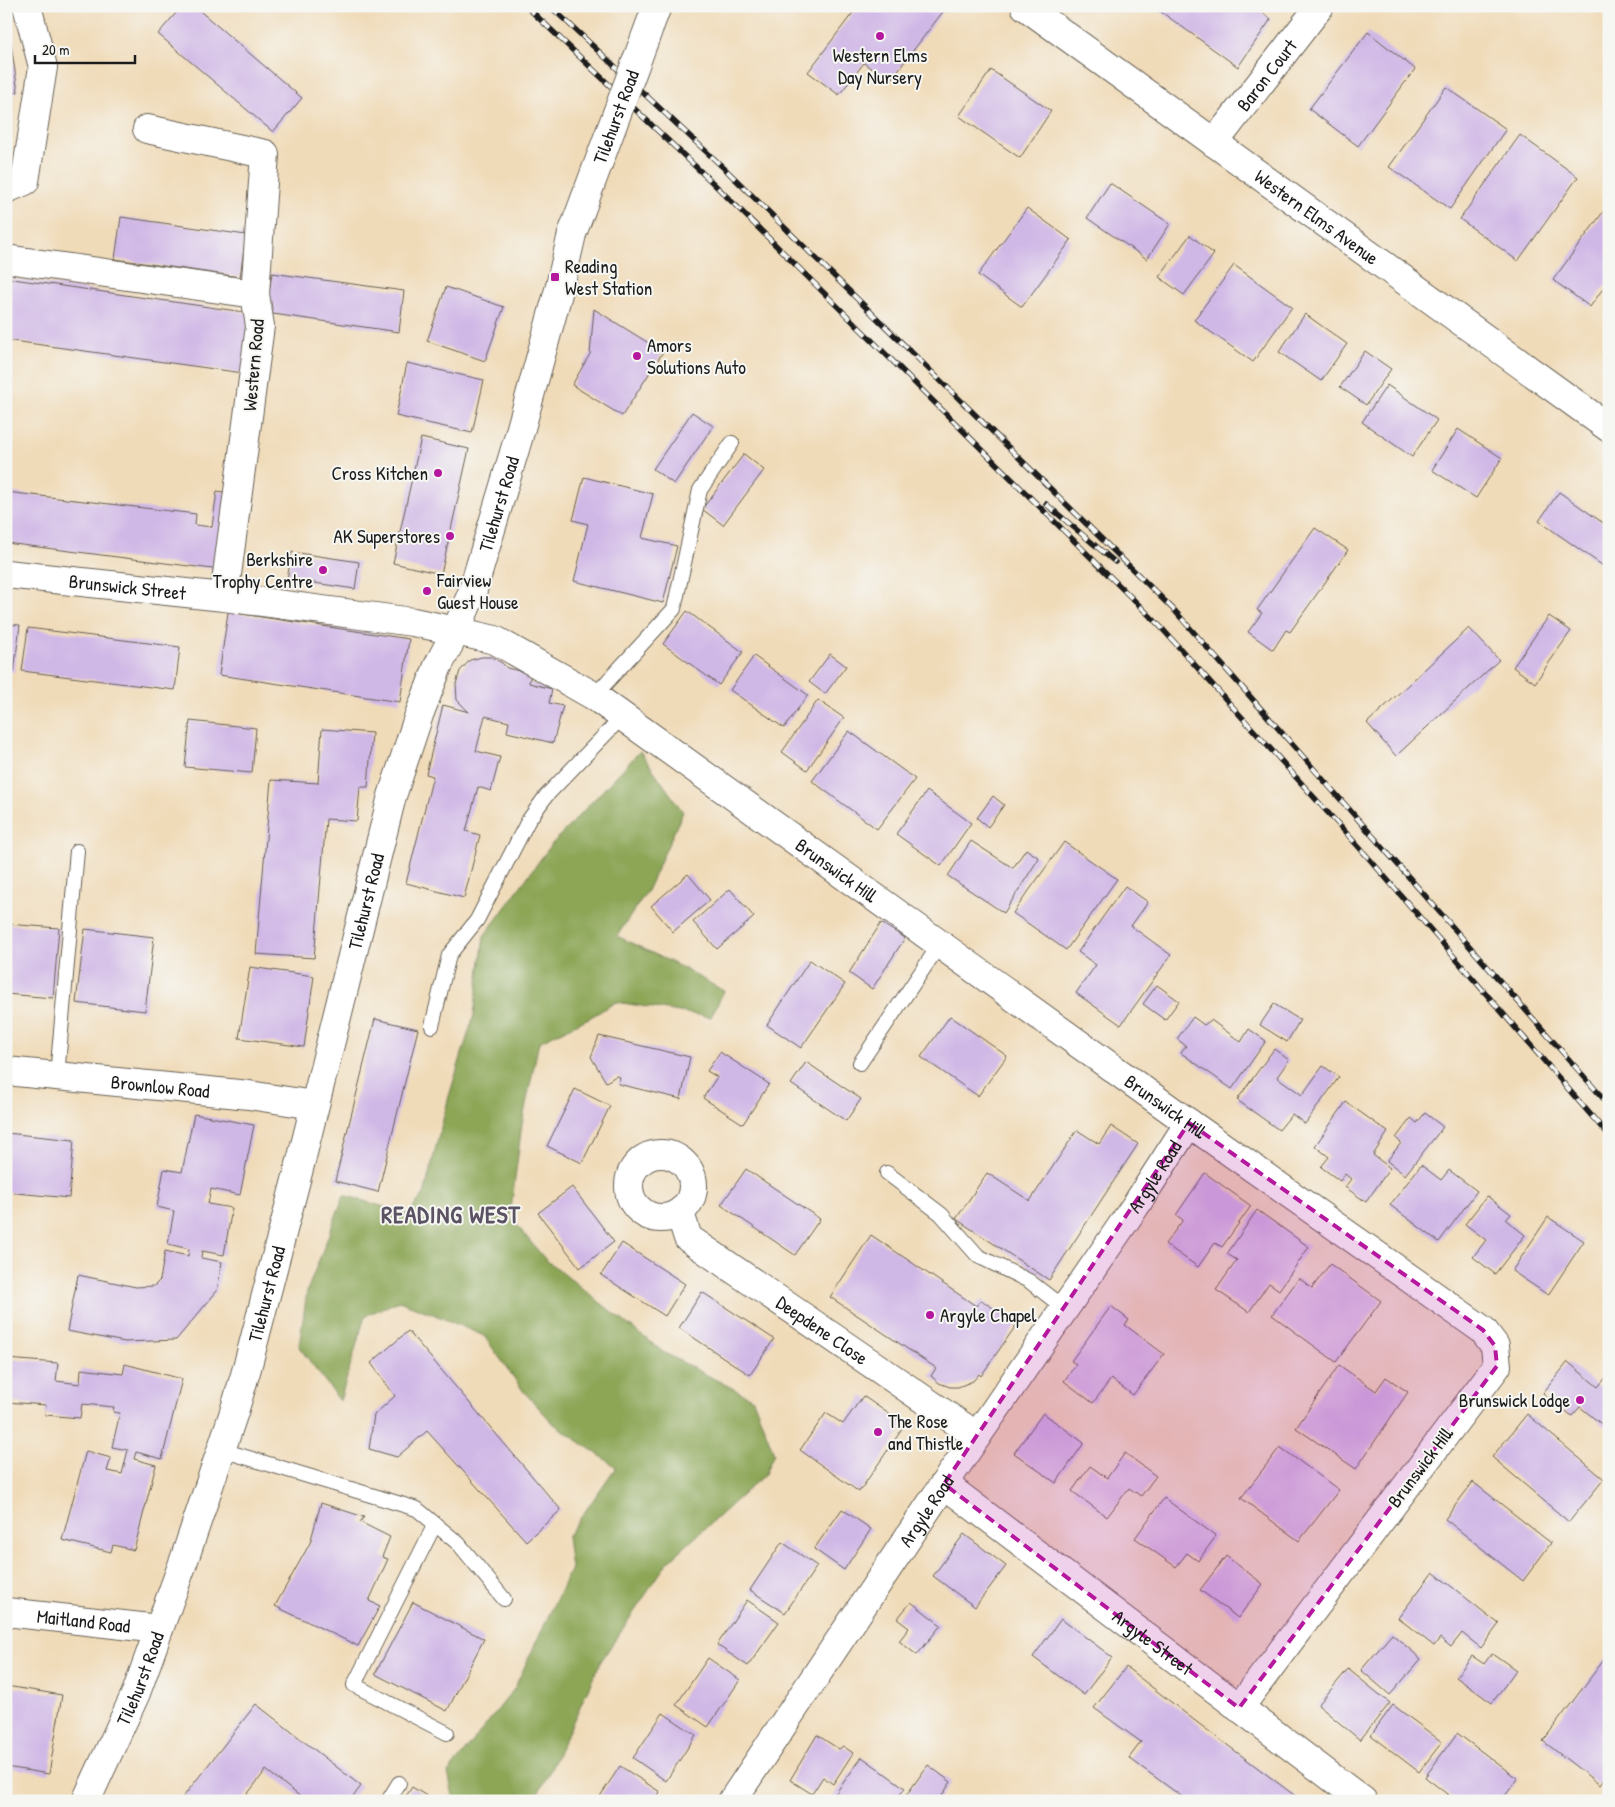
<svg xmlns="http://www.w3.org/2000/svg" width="1615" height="1807" viewBox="0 0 1615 1807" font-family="'Patrick Hand',sans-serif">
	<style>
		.forest { fill: #8ca657; stroke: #54613a }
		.building { fill: #d0b8e6 }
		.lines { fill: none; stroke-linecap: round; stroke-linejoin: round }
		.service-casing { stroke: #665f53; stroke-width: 16 }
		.minor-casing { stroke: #665f53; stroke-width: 30 }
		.tertiary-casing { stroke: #665f53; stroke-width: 30 }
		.service { stroke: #fff; stroke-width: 14 }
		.minor { stroke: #fff; stroke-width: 28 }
		.tertiary { stroke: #fff; stroke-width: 28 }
		.rail-casing { stroke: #1c1c1c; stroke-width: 5.5 }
		.rail { stroke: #f6f6f2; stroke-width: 4; stroke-dasharray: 11; stroke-linecap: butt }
		.tertiary-bridge-casing { stroke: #665f53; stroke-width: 30; stroke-linecap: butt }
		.tertiary-bridge { stroke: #fff; stroke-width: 28 }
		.marked { fill: #b5179e; fill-opacity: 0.2; stroke: #b5179e; stroke-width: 4; stroke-dasharray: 10 6; stroke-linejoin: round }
		.poi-dot { fill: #b5179e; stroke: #f6f6f2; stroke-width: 2 }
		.labels { text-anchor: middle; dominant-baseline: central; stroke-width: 4; stroke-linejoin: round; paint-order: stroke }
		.poi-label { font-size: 19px; fill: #1c1c1c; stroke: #f6f6f2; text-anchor: start }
		.street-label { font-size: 19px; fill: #1c1c1c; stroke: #f6f6f2 }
		.district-label { font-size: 24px; font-weight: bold; letter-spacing: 1px; fill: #5b5363; stroke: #f6f6f2 }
	</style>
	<rect width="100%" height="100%" fill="#f6f6f2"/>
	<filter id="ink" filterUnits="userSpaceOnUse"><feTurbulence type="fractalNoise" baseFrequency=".02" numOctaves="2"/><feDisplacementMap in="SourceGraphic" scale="10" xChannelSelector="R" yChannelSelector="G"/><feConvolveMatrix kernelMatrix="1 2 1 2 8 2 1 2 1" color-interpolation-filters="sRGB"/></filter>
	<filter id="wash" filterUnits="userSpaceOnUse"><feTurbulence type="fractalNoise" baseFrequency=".0096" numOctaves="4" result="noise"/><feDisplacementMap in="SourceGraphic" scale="20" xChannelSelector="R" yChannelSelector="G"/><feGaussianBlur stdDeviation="1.12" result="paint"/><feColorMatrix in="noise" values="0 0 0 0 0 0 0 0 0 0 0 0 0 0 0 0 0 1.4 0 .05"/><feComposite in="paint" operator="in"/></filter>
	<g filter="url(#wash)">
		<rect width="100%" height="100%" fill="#f0dbb9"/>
		<polygon class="forest" points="640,751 683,812 647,891 617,936 677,965 724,991 711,1017 616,1002 591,1017 539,1042 522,1124 510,1217 545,1259 663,1352 753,1399 774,1453 765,1474 667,1563 601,1661 552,1767 534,1801 454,1801 448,1773 514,1689 571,1568 567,1537 616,1467 554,1424 524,1392 484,1336 428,1312 399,1301 365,1316 340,1401 299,1347 307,1291 344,1195 408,1214 424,1194 449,1096 474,1015 484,936 551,845"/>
		<g id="blocks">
			<g class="building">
				<polygon points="182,6 194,6 302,98 273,132 158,34"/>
				<polygon points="858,6 940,6 945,9 889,82 864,63 839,95 808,72"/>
				<polygon points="1153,6 1253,6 1271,19 1238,67"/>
				<polygon points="6,32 11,44 18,92 6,94"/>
				<polygon points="1368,32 1415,69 1358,146 1309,109"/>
				<polygon points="991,70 1051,111 1020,158 959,116"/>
				<polygon points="1446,87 1506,129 1450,209 1389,167"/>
				<polygon points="6,121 11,122 7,142 6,142"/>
				<polygon points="1520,135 1578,177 1518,261 1460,219"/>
				<polygon points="1110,183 1170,224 1147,259 1087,218"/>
				<polygon points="1609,204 1609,280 1590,307 1553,280"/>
				<polygon points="1027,208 1071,240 1022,307 978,275"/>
				<polygon points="121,217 246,235 240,277 115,259"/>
				<polygon points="1190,235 1214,254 1184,295 1159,277"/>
				<polygon points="1234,265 1292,307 1253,362 1194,320"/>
				<polygon points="272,273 404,291 399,332 266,313"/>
				<polygon points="6,278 251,313 243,373 6,340"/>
				<polygon points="446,287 504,307 485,361 427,341"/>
				<polygon points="594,309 663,352 622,416 572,385 590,354"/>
				<polygon points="1305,314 1347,344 1321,381 1279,352"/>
				<polygon points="1365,351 1391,369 1366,405 1340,387"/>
				<polygon points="407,363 484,380 472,433 396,416"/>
				<polygon points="1387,385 1437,420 1412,457 1362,422"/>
				<polygon points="692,412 713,426 674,484 653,469"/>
				<polygon points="1458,429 1502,458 1476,498 1432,470"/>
				<polygon points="421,438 469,449 441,574 393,563"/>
				<polygon points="744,454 764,470 723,525 702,509"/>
				<polygon points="584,477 653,494 642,538 677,546 663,603 574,581 588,524 573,520"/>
				<polygon points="217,491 230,493 221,570 6,543 6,492 196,514 195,525 212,527"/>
				<polygon points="1559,492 1609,527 1609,570 1539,521"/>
				<polygon points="1315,528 1348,550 1290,632 1286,630 1273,650 1248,632 1262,613 1257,610"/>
				<polygon points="292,552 359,562 355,589 287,579"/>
				<polygon points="687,611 743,652 719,685 663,644"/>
				<polygon points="228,612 409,639 400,702 219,675"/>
				<polygon points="1549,616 1571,631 1535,683 1513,667"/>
				<polygon points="6,624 20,625 14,672 6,671"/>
				<polygon points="28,628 180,647 175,690 22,671"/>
				<polygon points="1469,628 1499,660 1396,756 1367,723"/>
				<polygon points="830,654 846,666 825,694 809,682"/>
				<polygon points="754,656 808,695 784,728 730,690"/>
				<polygon points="482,657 492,657 502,663 507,668 531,674 529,683 552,689 549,703 563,706 553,743 507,732 509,722 485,716 476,751 500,757 491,791 478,787 466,831 480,835 464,898 406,883 433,776 426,774 443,705 469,712 457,700 456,684 460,671 470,660"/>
				<polygon points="818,700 844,718 807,770 782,752"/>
				<polygon points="190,721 256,728 252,773 185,767"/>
				<polygon points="322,729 372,733 368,787 360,787 357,821 326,819 314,958 256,954 271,780 318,783"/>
				<polygon points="849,731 915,779 877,829 812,781"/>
				<polygon points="927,791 971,823 941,866 896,834"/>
				<polygon points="993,796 1004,805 988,827 977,818"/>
				<polygon points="971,841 1013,868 1026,849 1039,858 1004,913 948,876"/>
				<polygon points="1064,842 1117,879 1066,950 1013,913"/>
				<polygon points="688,874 710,900 673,932 651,906"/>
				<polygon points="1125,886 1148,902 1131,926 1171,955 1121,1025 1076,993 1096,965 1078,952"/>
				<polygon points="730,889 754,917 717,949 693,922"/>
				<polygon points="881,923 905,938 872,989 849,973"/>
				<polygon points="6,924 59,928 53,998 6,994"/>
				<polygon points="85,929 154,937 145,1011 76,1003"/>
				<polygon points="810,960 845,984 801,1048 767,1025"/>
				<polygon points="250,967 314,976 304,1047 239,1038"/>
				<polygon points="1157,985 1179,1001 1165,1020 1143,1004"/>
				<polygon points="1274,1004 1300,1020 1287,1042 1260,1025"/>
				<polygon points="950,1016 1007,1056 978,1096 921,1057"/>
				<polygon points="1193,1017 1204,1025 1211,1020 1241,1042 1249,1029 1266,1041 1232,1089 1181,1053 1186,1046 1177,1039"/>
				<polygon points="375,1019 418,1029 378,1192 335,1181"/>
				<polygon points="599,1036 690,1057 681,1099 618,1084 620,1077 616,1076 606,1082 591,1057"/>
				<polygon points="1274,1049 1289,1060 1277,1077 1302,1095 1323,1066 1339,1077 1305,1124 1292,1114 1279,1130 1237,1100"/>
				<polygon points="720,1052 769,1084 743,1124 703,1098 717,1077 707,1071"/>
				<polygon points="806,1062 861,1099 846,1121 791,1084"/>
				<polygon points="575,1089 610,1106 582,1163 547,1146"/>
				<polygon points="1346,1102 1388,1132 1373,1155 1390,1168 1366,1202 1345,1187 1351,1179 1345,1174 1340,1181 1321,1167 1329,1157 1315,1146"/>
				<polygon points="1425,1113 1443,1127 1405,1175 1387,1161 1401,1143 1396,1138 1411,1118 1417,1123"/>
				<polygon points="194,1114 254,1125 240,1195 211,1189 208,1204 232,1208 224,1255 202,1251 201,1258 222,1262 217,1291 176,1340 125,1342 67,1331 78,1275 136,1287 154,1286 160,1280 165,1251 188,1256 189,1249 168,1244 174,1211 157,1207 164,1169 182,1172"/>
				<polygon points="1111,1126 1138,1144 1049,1280 956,1219 987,1173 1030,1201 1077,1130 1099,1144"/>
				<polygon points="6,1133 74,1140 69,1198 6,1192"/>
				<polygon points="1421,1165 1441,1180 1449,1170 1477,1191 1439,1242 1390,1205"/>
				<polygon points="746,1169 820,1219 795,1255 721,1205"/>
				<polygon points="1205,1173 1251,1206 1222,1247 1215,1243 1198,1267 1165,1244 1183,1220 1176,1215"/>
				<polygon points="572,1187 614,1242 580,1268 538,1213"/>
				<polygon points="1487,1196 1511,1214 1506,1220 1525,1235 1495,1274 1473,1257 1486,1240 1465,1224"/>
				<polygon points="1257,1210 1309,1247 1279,1290 1269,1283 1249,1312 1216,1290 1237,1260 1227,1254"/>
				<polygon points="1548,1217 1584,1241 1548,1295 1512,1271"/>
				<polygon points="871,1235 976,1306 981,1300 1017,1324 981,1376 979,1374 973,1381 958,1387 950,1387 939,1383 931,1376 936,1368 830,1297"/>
				<polygon points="622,1243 685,1284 665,1316 601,1275"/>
				<polygon points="1330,1264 1381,1301 1336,1362 1272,1315 1299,1278 1312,1288"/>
				<polygon points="702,1292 774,1339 750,1375 679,1328"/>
				<polygon points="1111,1306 1129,1320 1125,1325 1164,1354 1133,1395 1111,1379 1093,1403 1064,1381 1076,1364 1071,1361"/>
				<polygon points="408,1331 561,1510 526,1541 427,1431 397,1457 369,1449 374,1415 395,1396 371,1363"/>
				<polygon points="6,1359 58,1363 56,1381 80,1384 81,1369 123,1374 125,1364 182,1379 162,1459 136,1452 134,1459 156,1465 134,1550 113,1545 111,1552 62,1540 86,1451 111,1458 107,1471 122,1474 128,1450 112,1447 120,1413 113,1412 114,1407 82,1404 80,1418 45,1415 46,1405 6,1402"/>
				<polygon points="1568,1362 1598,1387 1609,1374 1609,1430 1580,1407 1572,1416 1543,1393"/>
				<polygon points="1339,1365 1376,1391 1386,1377 1408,1392 1356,1469 1296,1428"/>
				<polygon points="863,1396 905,1425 859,1492 800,1450 826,1413 843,1424"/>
				<polygon points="1043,1413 1084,1443 1056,1483 1014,1453"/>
				<polygon points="1527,1414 1604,1479 1569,1522 1492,1457"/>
				<polygon points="1280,1447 1339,1490 1299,1541 1241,1498"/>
				<polygon points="1125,1453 1156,1476 1141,1496 1129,1488 1107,1517 1072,1491 1090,1466 1107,1478"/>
				<polygon points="1473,1482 1551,1543 1523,1581 1445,1519"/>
				<polygon points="1164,1498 1216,1536 1198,1561 1187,1553 1176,1567 1135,1538"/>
				<polygon points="321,1503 364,1517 360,1522 390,1537 382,1557 388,1559 369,1601 380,1606 358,1646 275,1606 310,1543"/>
				<polygon points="842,1509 871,1529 844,1570 814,1549"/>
				<polygon points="964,1534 1006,1566 975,1607 933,1576"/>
				<polygon points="782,1542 817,1566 785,1613 750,1590"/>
				<polygon points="1226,1556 1263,1584 1238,1618 1200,1590"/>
				<polygon points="1433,1572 1499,1624 1481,1648 1462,1633 1451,1647 1440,1638 1434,1646 1398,1618"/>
				<polygon points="747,1600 779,1622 748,1666 717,1645"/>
				<polygon points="413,1602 484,1639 447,1711 375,1674"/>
				<polygon points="911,1602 941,1625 917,1655 899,1641 909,1628 897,1619"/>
				<polygon points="1061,1619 1112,1657 1084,1695 1033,1657"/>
				<polygon points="1392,1634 1421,1659 1390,1695 1361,1670"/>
				<polygon points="1492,1653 1516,1670 1492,1703 1456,1677 1472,1656 1484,1664"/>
				<polygon points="1609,1653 1609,1773 1600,1785 1543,1741"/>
				<polygon points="708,1658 740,1680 708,1727 676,1705"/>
				<polygon points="1126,1667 1194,1720 1302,1801 1188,1801 1129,1758 1141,1742 1094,1708"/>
				<polygon points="1348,1669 1390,1703 1360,1740 1318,1705"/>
				<polygon points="6,1686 62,1695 49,1774 6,1767"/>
				<polygon points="256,1704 361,1786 350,1801 306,1801 266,1770 242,1801 180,1801"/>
				<polygon points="1393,1705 1442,1742 1419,1772 1371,1735"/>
				<polygon points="663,1713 696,1735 666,1781 633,1758"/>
				<polygon points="1457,1733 1518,1779 1501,1801 1456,1801 1425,1777"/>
				<polygon points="817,1735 839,1749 843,1746 853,1753 833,1784 823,1777 812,1794 790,1780"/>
				<polygon points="862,1757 905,1788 895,1801 830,1801"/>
				<polygon points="928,1765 951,1782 938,1801 902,1801"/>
				<polygon points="620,1766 660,1792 654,1801 597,1801"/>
				<polygon points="412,1787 435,1801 403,1801"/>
			</g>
		</g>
	</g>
	<g filter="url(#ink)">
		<use href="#blocks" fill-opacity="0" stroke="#665f53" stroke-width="1"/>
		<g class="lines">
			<g class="service-casing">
				<g id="service">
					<polyline points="594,696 674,609 700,490 732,443"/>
					<polyline points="432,1026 449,955 477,920 528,821 546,796 623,716"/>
					<polyline points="860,1063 940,944"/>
					<polyline points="57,1076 77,851"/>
					<polyline points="887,1173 941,1214 978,1256 1029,1281 1064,1308"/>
					<polyline points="222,1450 417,1509 459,1544 504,1599"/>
					<polyline points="435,1524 354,1685 447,1733"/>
					<polyline points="388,1801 399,1783"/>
				</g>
			</g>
			<g class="minor-casing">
				<g id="minor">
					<polyline points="147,129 265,154 255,294"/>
					<path id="s1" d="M1214 143 1320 6"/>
					<polyline points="6,189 25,181 43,67 27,6"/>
					<polyline points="6,259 255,294 260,326 224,597"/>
					<path id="s2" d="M6 574 224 597 413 622 456 631 495 640 594 696 1189 1123 1483 1330 1495 1346 1497 1366 1239 1708"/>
					<path id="s3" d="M6 1071 249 1095 314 1105"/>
					<circle cx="661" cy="1186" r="32"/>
					<path id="s4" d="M680 1213 688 1238 977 1436"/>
					<path id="s5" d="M944 1484 1363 1801"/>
					<path id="s6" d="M6 1612 159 1629"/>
					<path id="s7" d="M732 1801 944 1484 1136 1205 1189 1123"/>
				</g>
			</g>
			<g class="tertiary-casing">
				<g id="tertiary">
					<path id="s8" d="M1025 6 1609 428"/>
					<path id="s9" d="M86 1801 136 1693 184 1560 234 1412 247 1368 301 1161 392 796 419 715 438 666 456 631 472 593 518 439 560 286 572 234"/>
				</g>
			</g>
			<use href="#service" class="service"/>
			<use href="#minor" class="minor"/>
			<use href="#tertiary" class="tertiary"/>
			<g class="rail-casing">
				<g id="rail">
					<polyline points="526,6 714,184 1158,624 1366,855 1609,1136"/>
					<polyline points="550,6 726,170 1175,611 1609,1105"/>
					<polyline points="1046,504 1115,562"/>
				</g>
			</g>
			<use href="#rail" class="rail"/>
			<g class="tertiary-bridge-casing">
				<g id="tertiary-bridge">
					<path id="s10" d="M572 234 657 6"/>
				</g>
			</g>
			<use href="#tertiary-bridge" class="tertiary-bridge"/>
		</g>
	</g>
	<path class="marked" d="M1189 1123 1483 1330 1495 1346 1497 1366 1239 1708 944 1484Z"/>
	<g class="poi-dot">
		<circle cx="880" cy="36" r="5"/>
		<rect x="550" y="272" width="10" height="10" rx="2.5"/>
		<circle cx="637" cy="356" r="5"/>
		<circle cx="438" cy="473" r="5"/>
		<circle cx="450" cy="536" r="5"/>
		<circle cx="323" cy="570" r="5"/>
		<circle cx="427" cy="591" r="5"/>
		<circle cx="930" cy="1315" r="5"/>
		<circle cx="1580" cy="1400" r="5"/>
		<circle cx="878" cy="1432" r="5"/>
	</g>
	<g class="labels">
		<g class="poi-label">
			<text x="880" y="55" text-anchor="middle">Western Elms<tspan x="880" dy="22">Day Nursery</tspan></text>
			<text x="565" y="266">Reading<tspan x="565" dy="22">West Station</tspan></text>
			<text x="647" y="345">Amors<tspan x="647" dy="22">Solutions Auto</tspan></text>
			<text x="428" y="473" text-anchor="end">Cross Kitchen</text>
			<text x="440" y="536" text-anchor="end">AK Superstores</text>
			<text x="313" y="559" text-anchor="end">Berkshire<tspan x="313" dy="22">Trophy Centre</tspan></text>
			<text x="437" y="580">Fairview<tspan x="437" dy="22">Guest House</tspan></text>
			<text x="940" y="1315">Argyle Chapel</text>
			<text x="1570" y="1400" text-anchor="end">Brunswick Lodge</text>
			<text x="888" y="1421">The Rose<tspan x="888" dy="22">and Thistle</tspan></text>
		</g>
		<g class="street-label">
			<text stroke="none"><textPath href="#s1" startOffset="86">Baron Court</textPath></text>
			<text stroke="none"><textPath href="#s10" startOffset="125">Tilehurst Road</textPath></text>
			<text stroke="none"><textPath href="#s8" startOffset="360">Western Elms Avenue</textPath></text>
			<text transform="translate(253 365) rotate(-85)">Western Road</text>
			<text stroke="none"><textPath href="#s9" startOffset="1364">Tilehurst Road</textPath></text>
			<text stroke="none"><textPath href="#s2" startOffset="122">Brunswick Street</textPath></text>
			<text stroke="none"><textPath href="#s2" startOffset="906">Brunswick Hill</textPath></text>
			<text stroke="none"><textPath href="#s9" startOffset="944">Tilehurst Road</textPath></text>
			<text stroke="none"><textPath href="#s3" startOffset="155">Brownlow Road</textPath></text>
			<text stroke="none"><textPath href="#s2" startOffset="1311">Brunswick Hill</textPath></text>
			<text stroke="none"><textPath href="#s7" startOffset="754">Argyle Road</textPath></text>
			<text stroke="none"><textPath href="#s9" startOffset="539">Tilehurst Road</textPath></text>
			<text stroke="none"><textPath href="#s4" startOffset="189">Deepdene Close</textPath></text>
			<text transform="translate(1420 1467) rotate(-53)">Brunswick Hill</text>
			<text stroke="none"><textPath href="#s7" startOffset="349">Argyle Road</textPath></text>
			<text stroke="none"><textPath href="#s6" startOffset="78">Maitland Road</textPath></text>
			<text stroke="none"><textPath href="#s5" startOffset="262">Argyle Street</textPath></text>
			<text stroke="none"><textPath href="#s9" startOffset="134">Tilehurst Road</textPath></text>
		</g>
		<g class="district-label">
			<text x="451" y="1214">READING WEST</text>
		</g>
	</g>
	<rect width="1615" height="1807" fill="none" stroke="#f6f6f2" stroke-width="25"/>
	<path d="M35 55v8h100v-8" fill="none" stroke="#1c1c1c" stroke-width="2.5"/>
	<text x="42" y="55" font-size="15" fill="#1c1c1c" stroke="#f6f6f2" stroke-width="4" paint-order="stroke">20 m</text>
</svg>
